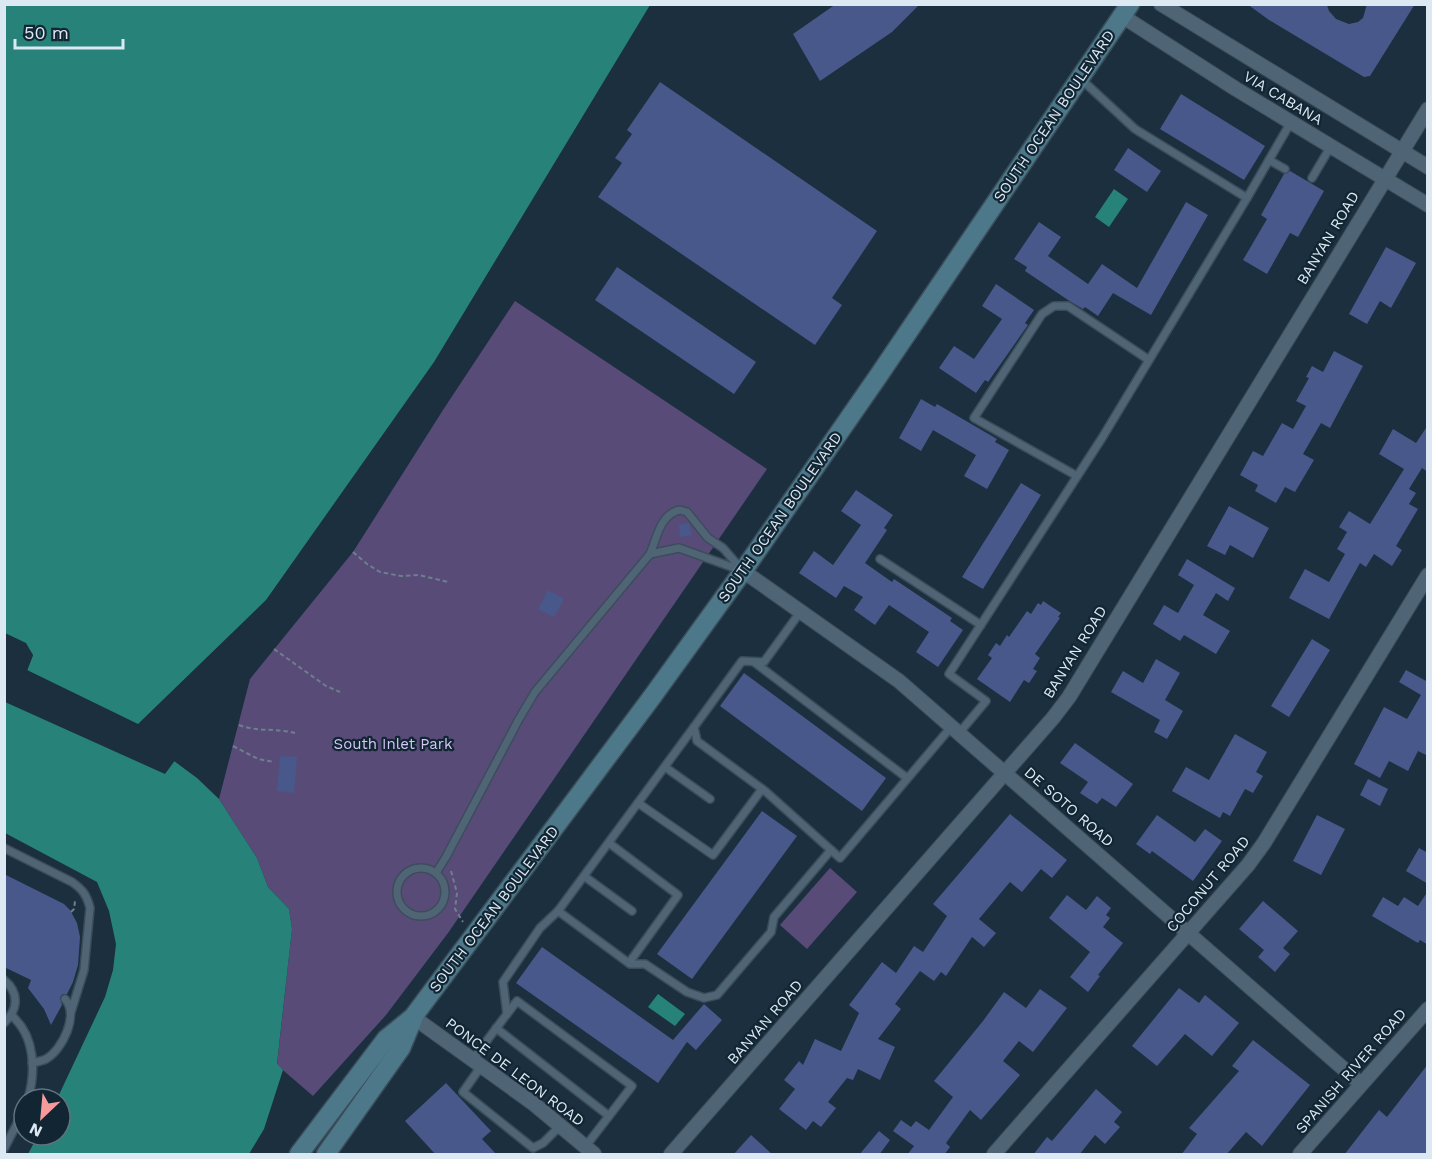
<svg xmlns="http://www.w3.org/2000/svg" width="1432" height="1159" viewBox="0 0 1432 1159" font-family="'Work Sans',sans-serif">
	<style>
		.green { fill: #594b78 }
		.water { fill: #27827a }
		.pier { fill: #1b2f3e }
		.building { fill: #48588a }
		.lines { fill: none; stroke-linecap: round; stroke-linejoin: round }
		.lane-casing { stroke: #3c4d5a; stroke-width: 10 }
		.street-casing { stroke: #3c4d5a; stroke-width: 16 }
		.secondary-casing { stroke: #3c4d5a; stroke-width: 21 }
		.path { stroke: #6e7f8c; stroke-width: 2; stroke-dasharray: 4.5 3; stroke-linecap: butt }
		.lane { stroke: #4f6576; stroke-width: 7 }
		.street { stroke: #4f6576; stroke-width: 14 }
		.secondary { stroke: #4c788a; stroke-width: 18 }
		.labels { text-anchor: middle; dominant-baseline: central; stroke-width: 4.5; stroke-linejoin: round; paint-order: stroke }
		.street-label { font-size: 15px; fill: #dce8f2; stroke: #112533 }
		.park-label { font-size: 15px; fill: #d4c6f7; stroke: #112533 }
	</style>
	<rect width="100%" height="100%" fill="#1b2f3e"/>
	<g class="green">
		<polygon points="515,301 767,469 448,933 386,1015 313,1096 277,1065 292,929 289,909 268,887 257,858 219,799 250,679 353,552 443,410"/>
		<polygon points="830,868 857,892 807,949 780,925"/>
	</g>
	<g class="water">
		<polygon points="4,5 650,5 434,362 266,600 138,724 27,670 33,655 5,641"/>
		<polygon points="1114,189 1128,199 1109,227 1095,217"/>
		<polygon points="5,687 146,754 174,761 197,778 219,799 257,858 268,887 289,909 292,929 277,1064 283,1070 264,1129 249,1154 28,1154 38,1135 60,1135 60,1099 57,1099 105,997 113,970 116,944 109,911 97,882 5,833"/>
		<polygon points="658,994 685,1014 675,1026 648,1007"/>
	</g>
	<g class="pier">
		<polygon points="5,633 26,643 33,655 27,671 140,726 136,727 25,673 24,670 29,656 4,645"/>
		<polygon points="4,684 147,751 176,759 165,774 5,702"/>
	</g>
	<g class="building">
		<polygon points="836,4 920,4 892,32 820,81 793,34"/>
		<polygon points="1247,4 1327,5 1329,11 1336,19 1349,24 1358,22 1363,18 1367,4 1415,4 1370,76 1364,77 1269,20"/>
		<polygon points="660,82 877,231 832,298 842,305 815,345 598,197 622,163 615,158 632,134 627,130"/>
		<polygon points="1181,94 1265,146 1244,180 1160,129"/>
		<polygon points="1128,148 1161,171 1147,192 1114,170"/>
		<polygon points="1290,171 1324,191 1298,237 1290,233 1267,274 1243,260 1267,219 1261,215 1284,174"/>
		<polygon points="1186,202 1208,215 1151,315 1113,293 1098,316 1085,307 1083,309 1068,300 1025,271 1027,267 1014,259 1039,222 1061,237 1048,256 1088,284 1102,264 1137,288"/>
		<polygon points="1386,247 1416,263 1391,308 1380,301 1367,324 1349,314"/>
		<polygon points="617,267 756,362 734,394 595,300"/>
		<polygon points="996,284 1034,310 1025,323 1028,325 988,382 985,380 976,393 939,368 954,346 974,359 1002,319 982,306"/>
		<polygon points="1334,351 1363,366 1330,428 1321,423 1303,454 1314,460 1295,492 1285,487 1276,503 1255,491 1258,485 1240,475 1253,451 1263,456 1282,423 1293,429 1306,406 1296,401 1309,378 1306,377 1312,366 1323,372"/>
		<polygon points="921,399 935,407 937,404 997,439 995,442 1009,450 987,489 964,476 976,455 933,430 921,451 899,438"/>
		<polygon points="1428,425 1428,472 1422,468 1409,489 1416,493 1409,504 1418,509 1396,546 1402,550 1392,566 1374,554 1366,567 1360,563 1329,619 1289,598 1305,569 1329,582 1345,554 1337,549 1347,532 1339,527 1349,511 1370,524 1404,469 1379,454 1393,429 1416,443"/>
		<polygon points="1021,483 1041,495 983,589 962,577"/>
		<polygon points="856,490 893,515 884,528 887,530 865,563 892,582 894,579 952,618 950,621 963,630 938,667 916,652 929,632 889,605 875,625 854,610 863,597 844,586 836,598 799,573 814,551 833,565 861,525 841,511"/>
		<polygon points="1229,506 1269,528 1253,558 1230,545 1225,555 1207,546"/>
		<polygon points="689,523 692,535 680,537 679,525"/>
		<polygon points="1187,559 1235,588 1228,601 1216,593 1203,615 1230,631 1216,654 1184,635 1180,641 1153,624 1164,605 1178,613 1194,585 1178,575"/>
		<polygon points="548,590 564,599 554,617 538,609"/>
		<polygon points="1043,601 1061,613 1058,617 1060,618 1035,654 1040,658 1033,669 1037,671 1029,683 1024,680 1010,702 977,679 992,658 988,655 996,643 1000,646 1007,635 1009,637 1027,611 1031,614 1038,603 1041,605"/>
		<polygon points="1312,639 1330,650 1289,717 1271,706"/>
		<polygon points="1156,659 1180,673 1165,700 1183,711 1167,739 1154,732 1160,720 1111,692 1123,671 1143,683"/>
		<polygon points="1406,670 1428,682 1428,756 1418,751 1408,771 1389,761 1380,778 1354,764 1384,707 1407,719 1421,695 1399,682"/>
		<polygon points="744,673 886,778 862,811 720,706"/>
		<polygon points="1235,734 1267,752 1256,772 1263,776 1253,793 1245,789 1230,816 1223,812 1220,818 1172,791 1186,767 1209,780"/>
		<polygon points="1075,743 1133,784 1116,807 1102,798 1097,804 1080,793 1088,782 1060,763"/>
		<polygon points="280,756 297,757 294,793 277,791"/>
		<polygon points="1368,779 1388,789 1380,806 1360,795"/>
		<polygon points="762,811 797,836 692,979 657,954"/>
		<polygon points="1010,814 1067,860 1052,878 1041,869 1022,892 1010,882 979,919 996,933 984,947 972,937 946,976 941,972 934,981 920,971 895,1004 901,1009 878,1039 895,1047 880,1080 858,1069 853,1080 847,1078 828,1102 836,1108 821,1127 813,1121 806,1130 779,1109 795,1089 784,1080 799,1061 803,1065 815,1039 841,1051 859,1013 849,1005 882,962 896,973 914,946 923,952 947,916 933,904"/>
		<polygon points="1157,815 1195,842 1205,829 1222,841 1193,881 1152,851 1150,854 1136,844"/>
		<polygon points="1317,815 1345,829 1321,875 1293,861"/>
		<polygon points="1419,848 1428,853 1428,884 1406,871"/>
		<polygon points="4,874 64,904 70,910 77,923 80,937 78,965 73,982 67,994 63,994 60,997 62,1005 51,1025 44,1009 28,988 31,980 4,967"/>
		<polygon points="1428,891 1428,945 1420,940 1418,943 1372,916 1383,897 1398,906 1404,897 1418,906"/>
		<polygon points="1067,895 1086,910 1097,896 1111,908 1106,915 1110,918 1103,927 1123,943 1098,975 1100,976 1088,992 1070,977 1090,952 1049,918"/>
		<polygon points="1263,901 1298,931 1283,948 1290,954 1275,972 1258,957 1264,950 1239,929"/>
		<polygon points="542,947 673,1040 704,1004 722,1020 696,1050 687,1042 658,1083 516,983"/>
		<polygon points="1179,988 1199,1003 1205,995 1239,1023 1212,1056 1185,1034 1157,1066 1132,1046"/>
		<polygon points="1040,989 1067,1008 1033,1052 1019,1041 1003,1061 1020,1075 981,1120 970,1110 946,1143 950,1147 944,1155 907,1155 914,1146 893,1131 901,1120 911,1127 916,1121 929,1130 953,1097 934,1081 983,1021 1004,992 1026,1008"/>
		<polygon points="1253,1040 1310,1085 1262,1146 1246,1132 1226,1155 1181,1155 1197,1134 1189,1128 1239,1071 1232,1066"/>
		<polygon points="1428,1064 1428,1155 1344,1155 1379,1110 1387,1117"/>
		<polygon points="446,1083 491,1131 482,1139 497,1155 436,1155 405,1121"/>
		<polygon points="1096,1089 1122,1112 1114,1122 1120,1127 1105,1144 1095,1135 1079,1155 1033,1155 1047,1137 1052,1141"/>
		<polygon points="879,1131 890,1140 879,1155 859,1155"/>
		<polygon points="751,1135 773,1155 733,1155"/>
	</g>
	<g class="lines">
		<g class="lane-casing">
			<g id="lane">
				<polyline points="1082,80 1135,129 1247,198 1269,160"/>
				<polyline points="1285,169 1269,160 1291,122"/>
				<polyline points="1312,178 1331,146"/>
				<polyline points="1077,476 974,418 1042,314 1054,306 1068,306 1149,360"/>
				<path d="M680 510 687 512 708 538 723 548 743 571 679 548 650 554C657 538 660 514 680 510Z"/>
				<polyline points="880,559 981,625"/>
				<polyline points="801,611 764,662 742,661 694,727 697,741 765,791 840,858 952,726"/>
				<polyline points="754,662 907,778"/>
				<polyline points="694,727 558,911 630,964 645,964 687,992 704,998 717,995 771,932 774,917 831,850"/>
				<polyline points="960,732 986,701 949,674 1102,438 1247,198"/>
				<polyline points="665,767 710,799"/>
				<polyline points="638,803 713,855 762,789"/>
				<polyline points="609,843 678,895 629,963"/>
				<path d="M4 848 72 882C82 889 87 895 90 908L84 970 71 1012"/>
				<circle cx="421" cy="892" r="24"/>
				<polyline points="436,873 446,857 519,719 535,692 650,554"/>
				<polyline points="584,876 632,911"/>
				<path d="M4 980C20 993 18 1010 4 1023"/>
				<path d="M12 1016C35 1036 36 1071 28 1099"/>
				<polyline points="496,1028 609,1116 632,1086 517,1001 507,1014"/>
				<polyline points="473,1059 507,1014 503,982 540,928 558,911"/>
				<path d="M32 1063C36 1062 42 1061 46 1059 63 1049 79 1015 65 999"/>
				<polyline points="482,1065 463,1092 533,1148 543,1143 561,1125"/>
				<polyline points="585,1147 609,1116"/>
				<polyline points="4,1149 24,1110"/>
			</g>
		</g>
		<g class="street-casing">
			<g id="street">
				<polyline points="1161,4 1428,167"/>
				<polyline points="1122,16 1236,89 1428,205"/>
				<polyline points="743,571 899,681 1361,1084"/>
				<polyline points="413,1017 534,1104 594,1154"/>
				<polyline points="671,1154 1053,718 1069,697 1428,109"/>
				<polyline points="994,1154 1248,865 1264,843 1428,575"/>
				<polyline points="1300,1154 1428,1009"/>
			</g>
		</g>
		<g class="secondary-casing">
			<g id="secondary">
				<polyline points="299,1154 386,1039 413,1017 652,697 743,571 879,375 1130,4"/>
				<polyline points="326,1154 401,1048 413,1019"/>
			</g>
		</g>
		<g class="path">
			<polyline points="353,552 367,564 380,572 401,576 419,575 448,582"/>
			<polyline points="274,649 326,686 340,692"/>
			<path d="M239 725C257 732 276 728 295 733"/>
			<polyline points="233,746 258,759 274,762"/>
			<polyline points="451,871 457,893 455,909 463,922"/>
			<polyline points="71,912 74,909 75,901"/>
		</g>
		<use href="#lane" class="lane"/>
		<use href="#street" class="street"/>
		<use href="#secondary" class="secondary"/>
	</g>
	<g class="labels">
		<g class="street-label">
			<text transform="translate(1283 98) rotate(31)">VIA CABANA</text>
			<text transform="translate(1054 116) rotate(-56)">SOUTH OCEAN BOULEVARD</text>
			<text transform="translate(1328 238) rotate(-59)">BANYAN ROAD</text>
			<text transform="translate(780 517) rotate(-55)">SOUTH OCEAN BOULEVARD</text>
			<text transform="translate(1075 652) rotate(-58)">BANYAN ROAD</text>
			<text transform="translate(1069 807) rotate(41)">DE SOTO ROAD</text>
			<text transform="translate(1208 884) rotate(-50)">COCONUT ROAD</text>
			<text transform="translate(494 909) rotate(-53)">SOUTH OCEAN BOULEVARD</text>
			<text transform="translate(765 1022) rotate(-49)">BANYAN ROAD</text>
			<text transform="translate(1351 1071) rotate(-49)">SPANISH RIVER ROAD</text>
			<text transform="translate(515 1072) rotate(37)">PONCE DE LEON ROAD</text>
		</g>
		<g class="park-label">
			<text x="393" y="744">South Inlet Park</text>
		</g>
	</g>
	<rect width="1432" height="1159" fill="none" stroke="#dce8f2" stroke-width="12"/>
	<g transform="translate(42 1117) rotate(206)"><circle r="28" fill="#112533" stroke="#62737f" stroke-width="1.5"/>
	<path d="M0-4.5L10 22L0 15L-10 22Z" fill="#f59b9b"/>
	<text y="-9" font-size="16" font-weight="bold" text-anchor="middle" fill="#dce8f2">N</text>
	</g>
	<path d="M15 39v9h108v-9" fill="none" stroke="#dce8f2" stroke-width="3"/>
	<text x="24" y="39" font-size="18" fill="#dce8f2" stroke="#112533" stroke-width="4.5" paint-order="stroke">50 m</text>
</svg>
